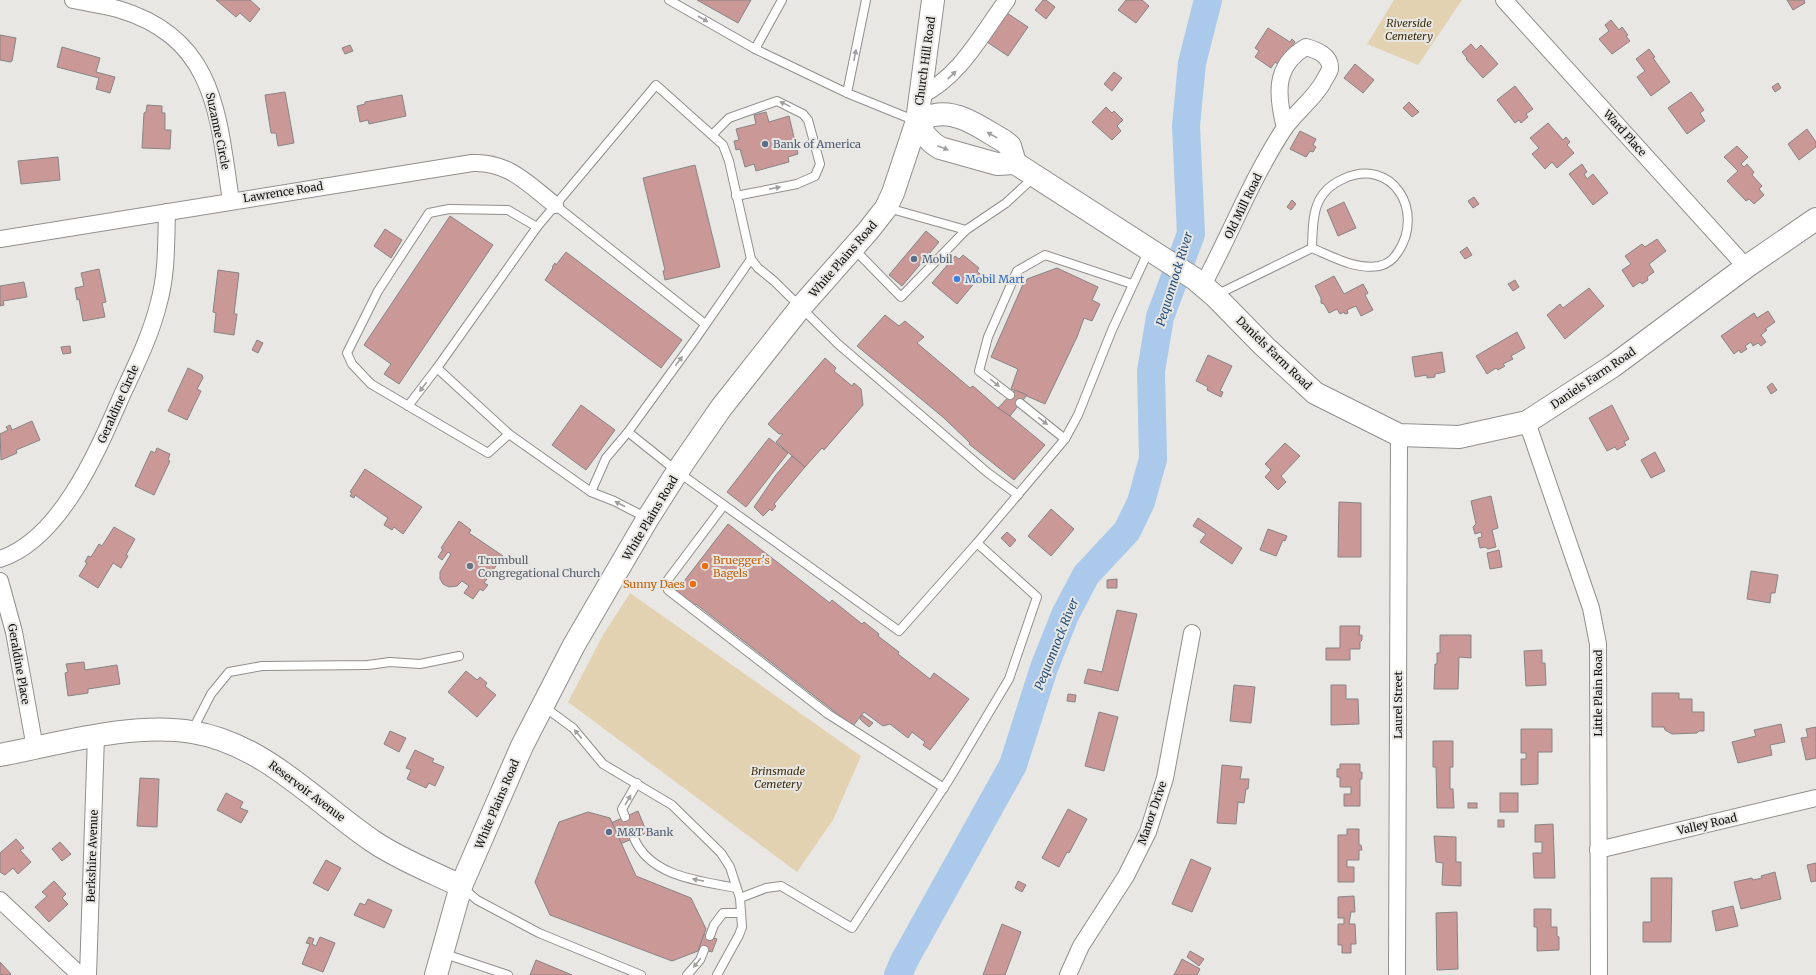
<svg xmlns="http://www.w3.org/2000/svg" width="1816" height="975" viewBox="0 0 1816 975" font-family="Merriweather,serif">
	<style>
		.green { fill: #e2d2b2 }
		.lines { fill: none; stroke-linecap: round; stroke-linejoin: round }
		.river { stroke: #aac9eb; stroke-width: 28 }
		.building { fill: #ca9997; stroke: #878484 }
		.lane-casing { stroke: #918f8d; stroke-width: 10 }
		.street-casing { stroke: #918f8d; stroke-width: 18 }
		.secondary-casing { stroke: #918f8d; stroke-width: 24 }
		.lane { stroke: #fff; stroke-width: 8 }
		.street { stroke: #fff; stroke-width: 16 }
		.secondary { stroke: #fff; stroke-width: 22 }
		.oneway { fill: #a09f9f }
		.service-dot { fill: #5c6f8a; stroke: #e8e7e4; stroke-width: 1.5 }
		.shop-dot { fill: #3f7fe0; stroke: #e8e7e4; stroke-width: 1.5 }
		.worship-dot { fill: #6b7280; stroke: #e8e7e4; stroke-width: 1.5 }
		.food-dot { fill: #e8710a; stroke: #e8e7e4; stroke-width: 1.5 }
		.labels { text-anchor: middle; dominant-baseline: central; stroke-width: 4; stroke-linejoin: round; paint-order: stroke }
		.park-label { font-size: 11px; font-style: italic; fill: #3c2d0b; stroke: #e8e7e4 }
		.street-label { font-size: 11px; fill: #11100f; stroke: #e8e7e4 }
		.service-label { font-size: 11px; fill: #4e5e75; stroke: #e8e7e4; text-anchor: start }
		.shop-label { font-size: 11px; fill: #366cbe; stroke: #e8e7e4; text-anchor: start }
		.worship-label { font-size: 11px; fill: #5b616d; stroke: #e8e7e4; text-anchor: start }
		.food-label { font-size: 11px; fill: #c56008; stroke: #e8e7e4; text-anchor: start }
		.water-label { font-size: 12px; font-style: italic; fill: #204c78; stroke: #e8e7e4 }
	</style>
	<rect width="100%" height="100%" fill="#e8e7e4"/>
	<g class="green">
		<polygon points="1394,0 1462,0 1418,65 1367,44"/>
		<polygon points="630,593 861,756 833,820 797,872 568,702 603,635"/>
	</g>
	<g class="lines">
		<polyline class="river" points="898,975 904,961 1013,765 1044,668 1065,615 1086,575 1127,531 1141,502 1153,459 1151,371 1160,317 1191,234 1186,126 1192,63 1208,0"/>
	</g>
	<g class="building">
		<polygon points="216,0 250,0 260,9 250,22 240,13 236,17"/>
		<polygon points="697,0 751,0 738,23"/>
		<polygon points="1043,0 1046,0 1055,7 1046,19 1035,10"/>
		<polygon points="1126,0 1142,0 1149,6 1136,23 1118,10"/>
		<polygon points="1787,0 1804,0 1805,3 1793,10"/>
		<polygon points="1007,13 1028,27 1008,56 987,42"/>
		<polygon points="1611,20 1619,30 1622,27 1628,35 1626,36 1630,41 1612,54 1599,39 1609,31 1605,25"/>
		<polygon points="1268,28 1290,42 1292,39 1295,42 1279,65 1275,62 1271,68 1255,57 1259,51 1255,48"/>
		<polygon points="0,35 16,38 12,61 10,62 0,60"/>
		<polygon points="1471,44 1476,50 1481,45 1498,64 1483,78 1466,59 1467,58 1462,52"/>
		<polygon points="350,45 353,51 345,54 342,48"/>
		<polygon points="62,47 100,58 96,72 115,77 110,93 96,89 99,78 57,67"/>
		<polygon points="1649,49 1655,57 1653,58 1670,82 1651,96 1637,77 1645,71 1636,59"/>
		<polygon points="1355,64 1374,80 1363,93 1344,78"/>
		<polygon points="1114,72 1122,78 1112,91 1104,84"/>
		<polygon points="1778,83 1781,88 1775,92 1772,87"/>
		<polygon points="1515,86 1533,109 1526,114 1528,117 1521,123 1519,120 1515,123 1497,100"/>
		<polygon points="285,92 294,143 278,146 276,133 271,133 265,95"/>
		<polygon points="1691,92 1704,110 1700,113 1705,121 1687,134 1668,108"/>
		<polygon points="402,95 406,116 369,124 368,120 360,122 357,106 365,104 365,102"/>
		<polygon points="1409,102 1419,112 1412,117 1403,108"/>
		<polygon points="147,105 162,106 162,113 165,113 165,130 171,130 170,149 142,148 144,113 146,112"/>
		<polygon points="1106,107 1112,113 1114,111 1123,120 1117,126 1121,131 1112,140 1092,122"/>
		<polygon points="766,112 769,122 789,116 798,154 788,157 789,162 756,171 754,164 745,167 740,149 736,150 734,141 739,140 736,129 756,124 754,115"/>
		<polygon points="1548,123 1563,140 1566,137 1570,142 1567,145 1574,153 1557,168 1552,162 1545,169 1532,154 1539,148 1530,138"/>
		<polygon points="1807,129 1816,142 1816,147 1799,160 1788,144"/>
		<polygon points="1300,131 1316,139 1313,145 1316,147 1313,152 1310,151 1306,157 1290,149"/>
		<polygon points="1737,146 1748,157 1741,164 1744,167 1747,164 1754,172 1752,175 1762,186 1759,189 1764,195 1754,204 1749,199 1746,201 1727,181 1738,171 1724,157"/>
		<polygon points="58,157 60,180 21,184 18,161"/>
		<polygon points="1582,164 1587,172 1584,174 1587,179 1593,174 1608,193 1593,205 1569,174"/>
		<polygon points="695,165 720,267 665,280 663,271 665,270 643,178"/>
		<polygon points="1474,197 1479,204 1473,208 1468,201"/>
		<polygon points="1292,200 1296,204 1291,210 1287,207"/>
		<polygon points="1344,202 1356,228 1338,236 1327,210"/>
		<polygon points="450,216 493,245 399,384 384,374 391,364 364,345"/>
		<polygon points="385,229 402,240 391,258 374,246"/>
		<polygon points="926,231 939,242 902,286 889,275"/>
		<polygon points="1657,239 1666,251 1649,264 1654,272 1647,277 1648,280 1642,284 1640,282 1633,287 1622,270 1631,264 1625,256 1642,244 1645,247"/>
		<polygon points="1467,247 1472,255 1465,259 1460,252"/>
		<polygon points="566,252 682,340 661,368 545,280 553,268 552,267 555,263 556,265"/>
		<polygon points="963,255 979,268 977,271 981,275 957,304 932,283 955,256 959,259"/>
		<polygon points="1057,268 1098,287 1092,300 1100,304 1092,321 1084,318 1077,337 1045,404 1011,389 1018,369 991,357 1024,282 1026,282 1027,279"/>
		<polygon points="99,269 106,302 102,303 105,317 83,321 79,299 77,300 75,288 84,286 81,273"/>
		<polygon points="218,270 239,273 234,314 237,314 234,335 214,332 216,313 213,312"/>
		<polygon points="1334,276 1344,294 1363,284 1368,293 1365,295 1373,310 1361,316 1356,306 1347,310 1348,313 1345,314 1344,312 1340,314 1337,309 1329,313 1324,304 1321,303 1321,298 1315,286"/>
		<polygon points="1515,280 1519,287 1513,291 1508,284"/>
		<polygon points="24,282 27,297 3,301 4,305 0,306 0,286"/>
		<polygon points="1589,288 1604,306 1565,339 1547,315 1560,304 1563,308"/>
		<polygon points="1768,311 1775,322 1765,329 1767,330 1761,335 1766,342 1761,346 1758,343 1753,346 1751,342 1745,346 1747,349 1741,353 1739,350 1734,354 1721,336 1754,313 1757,318"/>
		<polygon points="885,315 899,326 905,321 924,337 917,343 970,388 973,386 998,408 1010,416 1045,445 1014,480 969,444 970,443 944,418 857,346"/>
		<polygon points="1517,332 1525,348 1511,356 1513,359 1503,364 1505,366 1498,370 1496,368 1487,374 1476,356"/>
		<polygon points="257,340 263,343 258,353 252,350"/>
		<polygon points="70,346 71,353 63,354 61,347"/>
		<polygon points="1442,352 1445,372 1435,374 1435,377 1427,378 1427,375 1415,377 1412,357"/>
		<polygon points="1208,355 1232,366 1220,391 1223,392 1221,397 1207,390 1208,387 1196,381"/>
		<polygon points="825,358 836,368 834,371 852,386 854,383 861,389 863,405 824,450 822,448 805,467 776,442 783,434 779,434 768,424"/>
		<polygon points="188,368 202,375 203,378 197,389 201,391 187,420 168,411"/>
		<polygon points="1772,383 1777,390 1771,394 1767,387"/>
		<polygon points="1015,390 1027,395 1010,416 998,408"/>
		<polygon points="581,405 615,430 586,470 552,445"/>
		<polygon points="1612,405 1629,439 1624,442 1626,445 1617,450 1615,447 1607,451 1589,418"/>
		<polygon points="32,421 40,440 16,450 17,453 1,460 0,434 8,430 6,427 10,425 12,430"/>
		<polygon points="769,438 788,453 746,507 727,492"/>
		<polygon points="1285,443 1300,456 1281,476 1286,482 1278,490 1265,477 1271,470 1265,464"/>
		<polygon points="157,448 170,454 168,460 170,461 154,495 135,486 151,451 155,453"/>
		<polygon points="1655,452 1665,471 1651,478 1641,460"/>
		<polygon points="792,456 805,467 774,504 776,506 772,511 770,509 763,516 754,507 775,476"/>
		<polygon points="365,469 422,507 403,534 394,527 392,530 384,525 388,518 355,495 354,498 350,496 352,493 350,492"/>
		<polygon points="1491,496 1498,528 1492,530 1496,547 1488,549 1485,547 1480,548 1478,538 1482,537 1481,532 1475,534 1473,527 1476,524 1471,501"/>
		<polygon points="1339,502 1361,503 1361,557 1338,557"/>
		<polygon points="1051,509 1074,529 1051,556 1028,536"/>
		<polygon points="1198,518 1242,548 1232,564 1200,542 1206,534 1193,526"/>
		<polygon points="459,521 471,530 469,533 503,556 484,583 488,585 483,591 480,589 473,599 464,593 469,586 462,581 457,586 449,587 443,584 440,579 440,572 451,554 448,552 442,560 438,557 443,549 441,548"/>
		<polygon points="728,524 830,603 832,600 862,624 864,622 879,634 878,636 899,652 898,654 930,679 934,673 969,699 930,750 923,745 925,742 912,732 908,738 890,724 883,726 864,712 853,726 696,604 694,607 675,593"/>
		<polygon points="114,527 135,539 126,555 128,556 121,568 113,563 98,588 79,576 87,563 85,562 88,556 91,557 99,544 102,546"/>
		<polygon points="1268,529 1287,536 1285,541 1283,540 1276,556 1260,550"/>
		<polygon points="1007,532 1016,540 1010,547 1001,538"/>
		<polygon points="1499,550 1502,567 1490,569 1487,553"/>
		<polygon points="1751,571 1778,575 1775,593 1771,593 1770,603 1747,599"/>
		<polygon points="1117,579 1117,588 1107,588 1107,580"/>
		<polygon points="1117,610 1137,614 1118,691 1084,683 1088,669 1102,672"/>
		<polygon points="1340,626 1360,626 1359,635 1362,635 1362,640 1360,642 1360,649 1350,649 1350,660 1326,660 1326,648 1340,648"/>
		<polygon points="1440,635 1471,635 1471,658 1459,657 1458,689 1434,689 1435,664 1437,664 1437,653 1440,653"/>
		<polygon points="1542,650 1542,663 1545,663 1546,685 1526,686 1524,651"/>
		<polygon points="84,662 85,670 117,665 120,684 88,689 88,693 68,696 65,673 68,672 66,664"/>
		<polygon points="466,671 477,680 480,677 487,683 485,686 496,695 477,717 448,692"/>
		<polygon points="1234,685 1255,687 1251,723 1230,721"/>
		<polygon points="1331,685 1346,685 1346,699 1358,699 1359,724 1331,725"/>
		<polygon points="1652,693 1679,693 1679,699 1692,699 1692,712 1704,712 1704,731 1699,731 1697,733 1672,734 1665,730 1664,727 1652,727"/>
		<polygon points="1068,694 1076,695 1075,702 1067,701"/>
		<polygon points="1099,712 1118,717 1104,771 1085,766"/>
		<polygon points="862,715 873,723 869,727 862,721 860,719"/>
		<polygon points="1781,724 1785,742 1770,745 1772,755 1738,763 1732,742 1756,736 1754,730"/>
		<polygon points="1816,727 1816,758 1806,760 1801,738 1808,737 1806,729"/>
		<polygon points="1521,729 1552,729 1552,752 1538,752 1538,784 1521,785 1521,759 1526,759 1526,753 1521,753"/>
		<polygon points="390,731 406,738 399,752 384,744"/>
		<polygon points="1433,741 1453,741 1453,767 1450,767 1450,789 1453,789 1454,808 1437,808 1436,767 1433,767"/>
		<polygon points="415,750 434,759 432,762 444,767 435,786 429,783 426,788 407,779 411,770 406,768"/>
		<polygon points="1340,764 1360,764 1360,772 1362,772 1362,779 1360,779 1360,806 1344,806 1344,794 1351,794 1351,787 1340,787 1340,777 1337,777 1337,769 1340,769"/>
		<polygon points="1222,765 1242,767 1240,779 1249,779 1248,789 1246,789 1244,803 1238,802 1236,824 1217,823"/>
		<polygon points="140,778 159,779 157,827 137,826"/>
		<polygon points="226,793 243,802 240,808 248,811 241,823 217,810"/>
		<rect x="1500" y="793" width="18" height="19"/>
		<rect x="1468" y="803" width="9" height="5"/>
		<polygon points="1068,809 1087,819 1069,853 1067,852 1059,867 1042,858"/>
		<polygon points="638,811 647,833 620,844 611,823"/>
		<polygon points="588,812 610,818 636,876 691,898 706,929 698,951 672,961 550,915 535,882 559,822"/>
		<rect x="1498" y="820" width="6" height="7"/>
		<polygon points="1553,824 1555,878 1534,878 1533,853 1542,853 1542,842 1535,842 1535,825"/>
		<polygon points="1347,829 1359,829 1359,845 1361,845 1362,850 1359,850 1359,860 1347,860 1347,867 1354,867 1354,882 1338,882 1338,835 1347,835"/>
		<polygon points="1434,836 1456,837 1456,862 1461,862 1461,886 1442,885 1443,863 1436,862"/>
		<polygon points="16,839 24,848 20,850 31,862 18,874 13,868 5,875 0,872 0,853"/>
		<polygon points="60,842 71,854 62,861 52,849"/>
		<polygon points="1191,859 1211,868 1192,912 1172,904"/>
		<polygon points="326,860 341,868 328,891 313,883"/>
		<polygon points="1816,863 1816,881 1811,882 1807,865"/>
		<polygon points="1775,872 1781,899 1741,909 1734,882 1752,878 1753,880 1762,878 1761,876"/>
		<polygon points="1651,878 1672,878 1671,942 1643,942 1643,922 1651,922"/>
		<polygon points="54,881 66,894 62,898 68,904 49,922 35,907 47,896 42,892"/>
		<polygon points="1018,881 1026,885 1022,892 1015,888"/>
		<polygon points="1354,896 1355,912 1351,912 1349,924 1355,924 1356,944 1351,944 1351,953 1342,953 1342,945 1338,945 1338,924 1344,924 1344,918 1338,918 1338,897"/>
		<polygon points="368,899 392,910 384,928 354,915 360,903 365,905"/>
		<polygon points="1733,906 1738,926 1716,931 1712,911"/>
		<polygon points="1534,909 1551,909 1551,927 1557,927 1557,936 1559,937 1559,950 1537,951 1537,927 1534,927"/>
		<polygon points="1457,912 1458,969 1437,970 1436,913"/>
		<polygon points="1002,924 1021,932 1005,975 983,975"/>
		<polygon points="704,934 717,939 712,952 699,948"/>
		<polygon points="309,937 314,939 312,944 316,946 320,937 335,943 323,972 302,964 310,944 306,943"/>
		<polygon points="1190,951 1204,959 1199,966 1187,957"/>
		<polygon points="1182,959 1200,969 1197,975 1174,975"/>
		<polygon points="536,960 572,975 530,975"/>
		<polygon points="0,962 11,974 10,975 0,975"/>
	</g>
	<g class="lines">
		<g class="lane-casing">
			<g id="lane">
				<polyline points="669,0 755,49 847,93 916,121"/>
				<polyline points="755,49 782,0"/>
				<polyline points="847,93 866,0"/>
				<polyline points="712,135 729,118 777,101 803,114 808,120 820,164 815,176 797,184 736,196"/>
				<polyline points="555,205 705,324"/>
				<polyline points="888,208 966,230"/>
				<polyline points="854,249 901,297 966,230 1006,203 1034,177"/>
				<path d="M1216 295 1312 248C1313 218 1312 193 1343 179 1393 156 1425 212 1398 252 1393 260 1388 264 1379 266 1356 270 1333 257 1312 248"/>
				<polyline points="1010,395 979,371 988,337 1017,271 1045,255 1132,284"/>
				<polyline points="1020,403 1065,439"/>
				<polyline points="408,406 437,368"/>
				<polyline points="628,432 678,472 899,631 977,543 1065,439 1078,415 1112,330 1149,250"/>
				<polyline points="509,434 488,453 371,384 352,364 347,353 378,291 429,213 449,209 508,210 537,227"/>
				<polyline points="591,492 606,458 628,432 694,341 751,259"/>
				<polyline points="724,505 667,581 668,590 828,714 944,788"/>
				<polyline points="647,518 614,501 591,492 509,434 437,368 537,227 656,85 723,145 729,161 751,259 758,268 774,281 838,344 988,473 1018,495"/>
				<polyline points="543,706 573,728 603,764 672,805 721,853 730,867 740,898 742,927 739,935 717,975"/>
				<polyline points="192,731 211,694 229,672 262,666 368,665 390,662 420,664 459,656"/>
				<polyline points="625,817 622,809 637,783"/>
				<path d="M634 838C650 877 701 881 736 888"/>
				<polyline points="463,888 477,900 539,933 641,975"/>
				<polyline points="740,898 766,888 781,886 852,928 950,778 1009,679 1037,597 977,543"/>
				<polyline points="710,936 714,925 723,913 741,913"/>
				<polyline points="442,953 508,975"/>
				<polyline points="687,975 700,960 704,950"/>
			</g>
		</g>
		<g class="street-casing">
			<g id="street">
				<path d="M73 0C88 3 104 5 118 9 216 38 218 115 231 201"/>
				<polyline points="1504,0 1746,267"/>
				<path d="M920 96C960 77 981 35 1007 0"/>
				<path d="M0 239 472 163C508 161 528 184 555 205"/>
				<path d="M1203 285C1231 233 1252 178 1284 129 1297 110 1316 98 1326 77 1327 75 1330 71 1330 69 1331 55 1316 50 1306 47 1273 66 1277 96 1285 128"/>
				<polyline points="1527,422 1591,608 1598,644 1599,975"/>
				<path d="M0 559C61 539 98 450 122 395 136 365 151 335 159 302 167 273 166 242 167 212"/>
				<polyline points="0,581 14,632 35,748"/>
				<polyline points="1598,850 1816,798"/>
				<polyline points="0,900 80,975"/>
				<polyline points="88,975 96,736"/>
				<polyline points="1068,975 1081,946 1126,876 1148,832 1165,778 1192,633"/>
				<polyline points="1397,975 1399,435"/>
			</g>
		</g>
		<g class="secondary-casing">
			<g id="secondary">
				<path d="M917 121C923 133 928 141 940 148L997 164 1015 163 1195 279 1215 296 1264 346 1315 393 1399 435 1459 437 1527 422 1613 366 1746 267 1816 219"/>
				<path d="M917 121C922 119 929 116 935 115 959 110 984 130 1004 141L1010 146 1015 163"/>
				<path d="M0 755C59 744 132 722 192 732 265 744 315 802 374 842 401 860 432 872 461 886"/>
				<polyline points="436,975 461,886 522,746 574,645 648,518 683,463 721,408 800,308 868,231 886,208 893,193 917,121 933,0"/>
			</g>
		</g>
		<use href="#lane" class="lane"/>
		<use href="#street" class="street"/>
		<use href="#secondary" class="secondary"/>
	</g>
	<defs><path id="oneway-solid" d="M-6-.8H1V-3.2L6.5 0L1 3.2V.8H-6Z"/></defs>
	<g class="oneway">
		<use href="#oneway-solid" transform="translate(703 19) rotate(30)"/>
		<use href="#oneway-solid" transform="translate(855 55) rotate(-79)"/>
		<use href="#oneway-solid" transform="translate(952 75) rotate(-44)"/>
		<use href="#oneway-solid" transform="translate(785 104) rotate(-154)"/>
		<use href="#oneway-solid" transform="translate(992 135) rotate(-151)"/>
		<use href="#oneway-solid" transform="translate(943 148) rotate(21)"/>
		<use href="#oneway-solid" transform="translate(775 188) rotate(-11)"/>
		<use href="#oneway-solid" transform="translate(679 361) rotate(-53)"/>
		<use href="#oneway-solid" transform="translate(995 383) rotate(39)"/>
		<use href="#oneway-solid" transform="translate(423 387) rotate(127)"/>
		<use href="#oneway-solid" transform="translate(1043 421) rotate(38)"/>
		<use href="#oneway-solid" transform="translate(620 504) rotate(-153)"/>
		<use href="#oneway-solid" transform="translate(578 734) rotate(-130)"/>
		<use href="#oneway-solid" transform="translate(628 800) rotate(-60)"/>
		<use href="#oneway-solid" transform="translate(698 880) rotate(-169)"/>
		<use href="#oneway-solid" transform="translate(697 963) rotate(128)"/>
	</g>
	<g class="service-dot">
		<circle cx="765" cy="144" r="4"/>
		<circle cx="914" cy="259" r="4"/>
		<circle cx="609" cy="832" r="4"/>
	</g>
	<circle class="shop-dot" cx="957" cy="279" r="4"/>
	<circle class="worship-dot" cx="470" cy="566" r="4"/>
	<g class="food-dot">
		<circle cx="705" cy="566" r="4"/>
		<circle cx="693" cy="584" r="4"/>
	</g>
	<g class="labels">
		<g class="park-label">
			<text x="1409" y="23">Riverside<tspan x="1409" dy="13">Cemetery</tspan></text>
			<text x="778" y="771">Brinsmade<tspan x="778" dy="13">Cemetery</tspan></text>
		</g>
		<g class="street-label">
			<text transform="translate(925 61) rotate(-82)">Church Hill Road</text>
			<text transform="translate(218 131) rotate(78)">Suzanne Circle</text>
			<text transform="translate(1625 133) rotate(48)">Ward Place</text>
			<text transform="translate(283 192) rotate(-9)">Lawrence Road</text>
			<text transform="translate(1243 206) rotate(-64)">Old Mill Road</text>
			<text transform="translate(843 259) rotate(-49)">White Plains Road</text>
			<text transform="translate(1274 353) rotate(44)">Daniels Farm Road</text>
			<text transform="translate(1593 378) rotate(-34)">Daniels Farm Road</text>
			<text transform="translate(118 404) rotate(-66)">Geraldine Circle</text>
			<text transform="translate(650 518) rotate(-59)">White Plains Road</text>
			<text transform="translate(19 664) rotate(80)">Geraldine Place</text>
			<text transform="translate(1598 693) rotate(-90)">Little Plain Road</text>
			<text transform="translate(1398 705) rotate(-90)">Laurel Street</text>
			<text transform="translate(307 791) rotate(37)">Reservoir Avenue</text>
			<text transform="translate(497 804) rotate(-67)">White Plains Road</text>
			<text transform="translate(1152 813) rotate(-71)">Manor Drive</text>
			<text transform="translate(1707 824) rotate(-13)">Valley Road</text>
			<text transform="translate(92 856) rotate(-88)">Berkshire Avenue</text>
		</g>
		<g class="service-label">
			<text x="773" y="144">Bank of America</text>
			<text x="922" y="259">Mobil</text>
			<text x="617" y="832">M&amp;T Bank</text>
		</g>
		<g class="shop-label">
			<text x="965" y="279">Mobil Mart</text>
		</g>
		<g class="worship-label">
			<text x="478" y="560">Trumbull<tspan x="478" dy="13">Congregational Church</tspan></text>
		</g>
		<g class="food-label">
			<text x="713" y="560">Bruegger's<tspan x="713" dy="13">Bagels</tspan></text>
			<text x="685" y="584" text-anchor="end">Sunny Daes</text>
		</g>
		<g class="water-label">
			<text transform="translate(1174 279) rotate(-73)">Pequonnock River</text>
			<text transform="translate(1056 644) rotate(-68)">Pequonnock River</text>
		</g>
	</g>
</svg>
